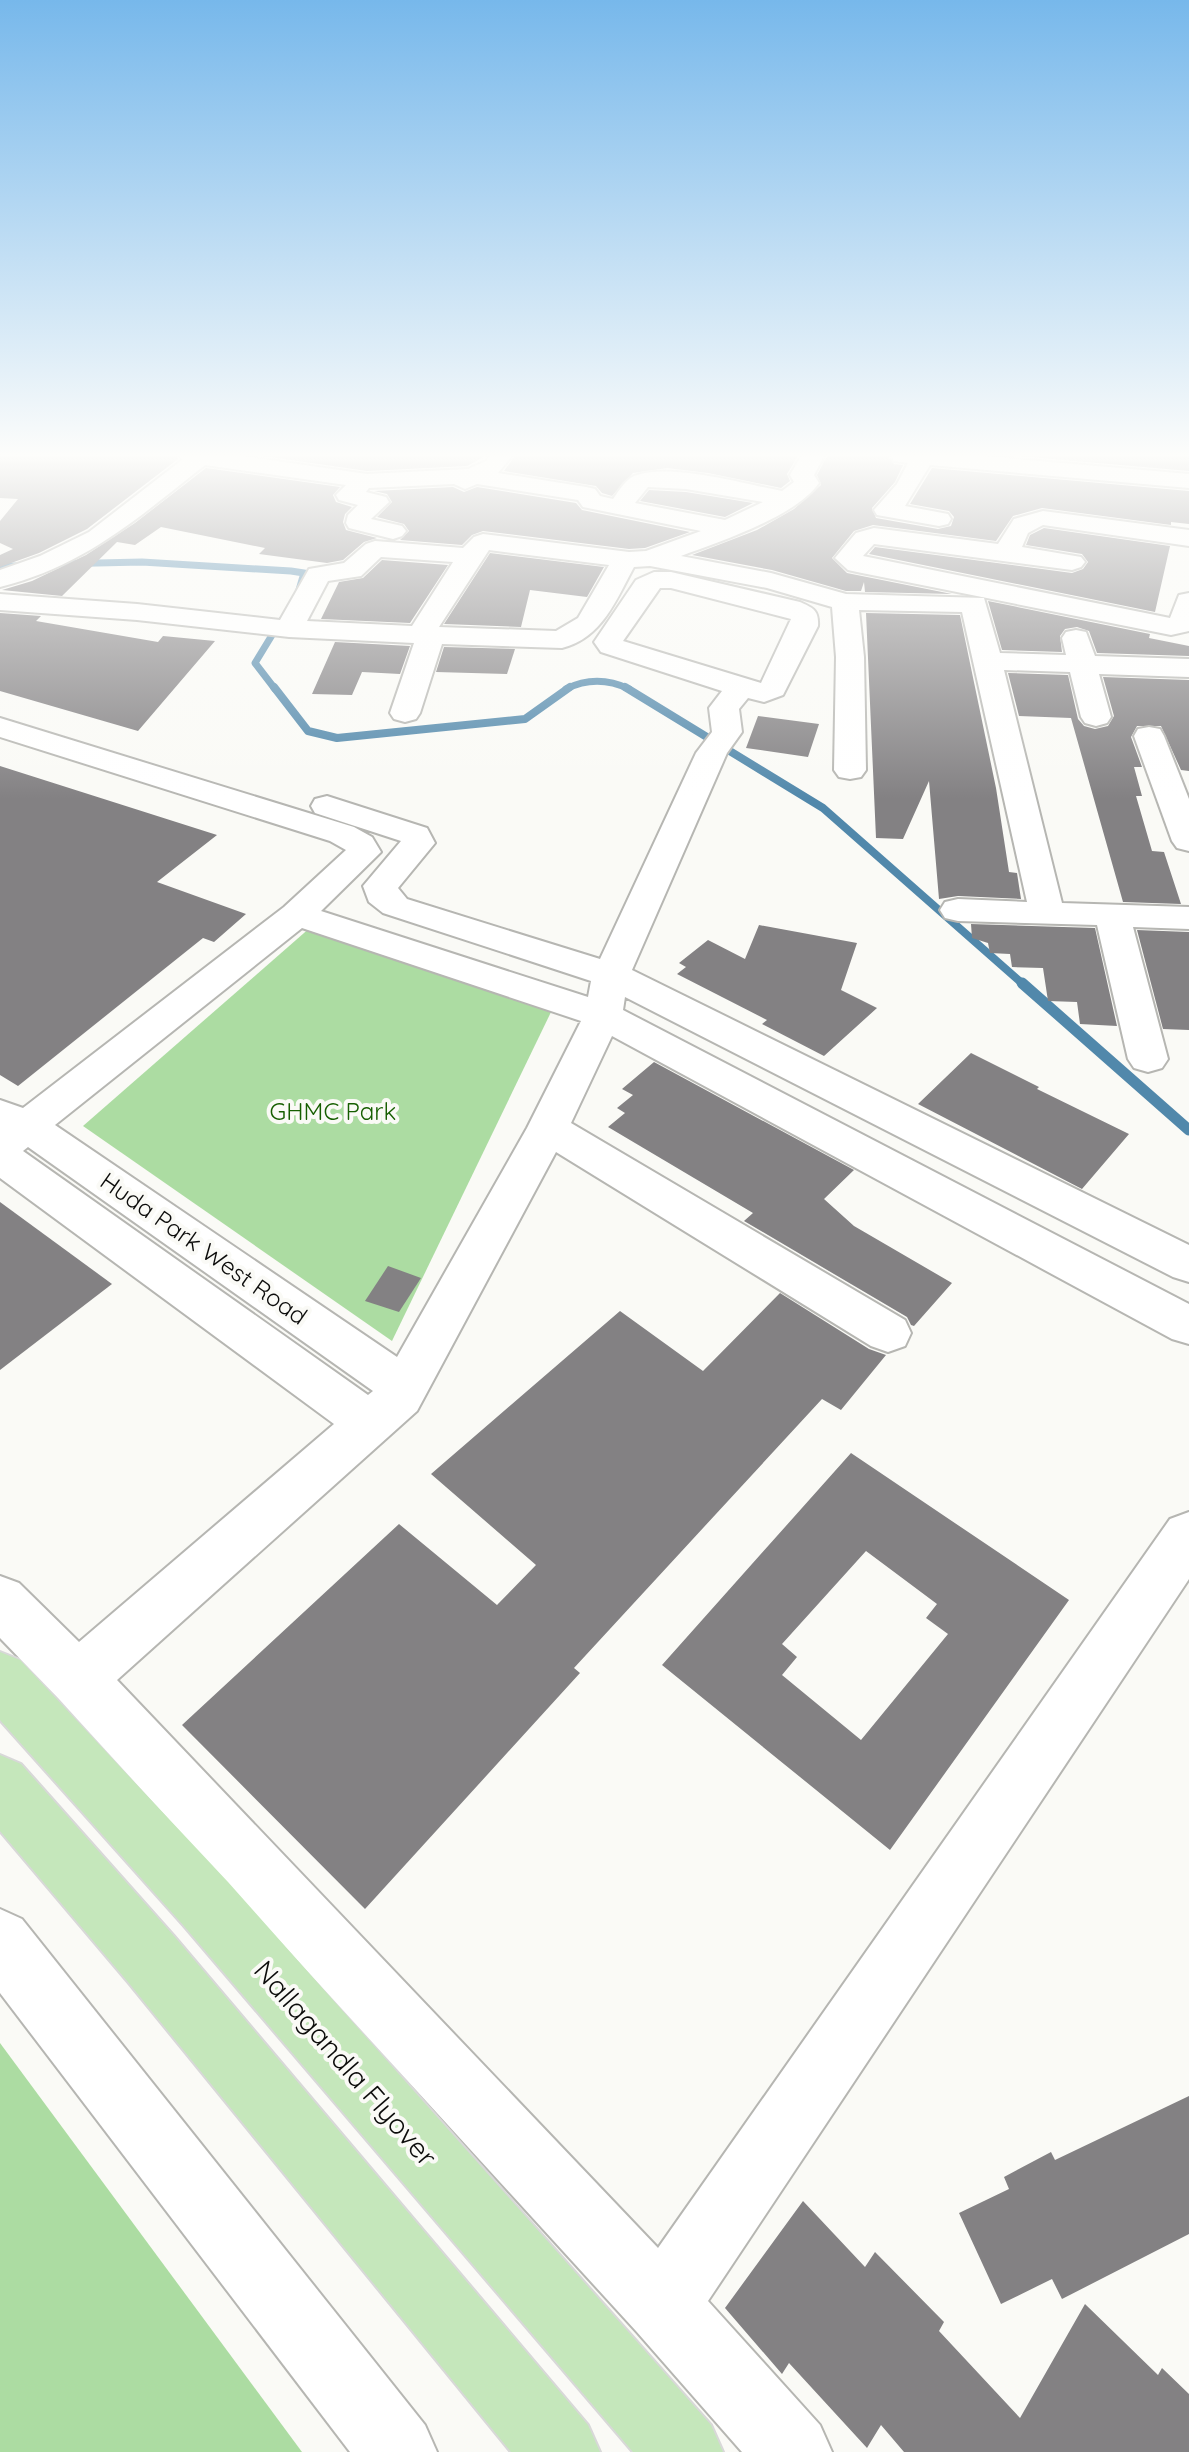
<svg xmlns="http://www.w3.org/2000/svg" width="1189" height="2452" viewBox="0 0 1189 2452" font-family="Quicksand,sans-serif">
	<style>
		.green { fill: #acdca2 }
		.lines { fill: none; stroke-linecap: round; stroke-linejoin: round }
		.stream-far2 { stroke: #5188ab; stroke-width: 7 }
		.stream-far1 { stroke: #5188ab; stroke-width: 8 }
		.stream { stroke: #5188ab; stroke-width: 11 }
		.building { fill: #838183; fill-rule: evenodd }
		.minor-casing { stroke: #b6b6b2; stroke-width: 4 }
		.major-casing { stroke: #d8d8d8; stroke-width: 4 }
		.minor { fill: #fff; fill-rule: evenodd }
		.major { fill: #c5e7bb; fill-rule: evenodd }
		.labels { text-anchor: middle; dominant-baseline: central; stroke-width: 8; stroke-linejoin: round; paint-order: stroke }
		.park-label { font-size: 24px; fill: #165e01; stroke: #fafaf6 }
		.street-label { font-size: 24px; fill: #0c0c0b; stroke: #fafaf6 }
		.near-street-label { font-size: 28px; fill: #0c0c0b; stroke: #fafaf6 }
	</style>
	<rect width="100%" height="100%" fill="#fafaf6"/>
	<g class="green">
		<polygon points="312,926 552,1010 392,1341 83,1126"/>
		<polygon points="0,2043 302,2452 0,2452"/>
	</g>
	<g class="lines">
		<g class="stream-far2">
			<polyline points="52,564 142,562 291,571 304,573 299,590"/>
			<polyline points="0,566 23,566"/>
			<polyline points="275,689 255,663 280,622"/>
			<path d="M566 689C586 679 608 679 629 689"/>
		</g>
		<g class="stream-far1">
			<polyline points="274,687 308,731 337,738 525,719 570,687"/>
			<polyline points="625,687 823,808 1024,985"/>
		</g>
		<polyline class="stream" points="1022,983 1189,1130"/>
	</g>
	<g class="building">
		<polygon points="0,456 177,456 178,459 87,529 39,553 0,567 0,555 13,549 0,543 0,521 18,499 0,498"/>
		<polygon points="263,456 485,456 467,466 367,471"/>
		<polygon points="515,456 798,456 787,474 790,481 781,488 708,473 667,468 633,473 612,496 602,493 596,486 504,471"/>
		<polygon points="827,456 888,456 894,464 903,465 895,482 872,508 876,518 938,529 951,526 954,517 949,511 910,504 932,468 1189,491 1189,524 1171,522 1171,525 1042,508 1013,516 996,541 873,525 854,531 832,558 847,573 952,594 865,592 864,582 861,591 846,591 772,570 692,555 757,530 794,509 821,485 817,475"/>
		<polygon points="1018,456 1189,456 1189,471"/>
		<polygon points="206,468 340,487 333,495 336,502 352,507 345,514 343,522 346,530 377,538 364,542 343,560 327,563 259,554 265,548 161,527 135,545 117,542 62,596 2,590 32,581 86,555 135,523"/>
		<polygon points="453,487 464,492 477,487 576,503 582,510 690,532 645,548 629,549 483,531 472,535 462,545 400,540 409,531 404,524 377,517 392,502 387,494 374,491"/>
		<polygon points="649,490 686,492 753,503 725,517 640,501"/>
		<polygon points="1044,528 1170,546 1155,612 869,554 875,547 1072,573 1083,569 1088,562 1082,554 1026,545 1030,535"/>
		<polygon points="490,553 604,567 587,597 530,590 521,627 444,624"/>
		<polygon points="382,560 448,565 410,623 321,619 339,582 363,578"/>
		<polygon points="988,601 1150,634 1149,638 1189,646 1189,656 1097,653 1089,631 1077,627 1065,629 1060,636 1062,652 1002,650"/>
		<polygon points="0,613 41,616 36,621 158,642 163,636 215,641 138,731 0,691"/>
		<polygon points="866,613 960,615 996,788 1009,872 1017,873 1021,899 958,896 939,899 929,781 903,839 876,838"/>
		<polygon points="335,642 410,646 400,674 362,672 352,695 312,694"/>
		<polygon points="444,647 515,649 507,674 436,672"/>
		<polygon points="1008,673 1068,675 1078,719 1084,726 1095,729 1108,726 1114,716 1103,677 1189,680 1189,771 1181,770 1161,726 1137,726 1131,737 1142,767 1134,767 1142,796 1136,796 1152,851 1164,852 1181,904 1123,902 1071,718 1019,716"/>
		<polygon points="758,716 819,724 808,757 746,748"/>
		<polygon points="0,766 217,835 157,882 246,914 214,942 203,938 18,1086 0,1075"/>
		<polygon points="971,924 1095,928 1117,1026 1080,1024 1077,1002 1048,1001 1043,968 1012,967 1010,954 990,953 988,943 972,938"/>
		<polygon points="759,925 857,943 841,990 877,1008 824,1056 762,1024 767,1020 677,974 686,967 679,963 708,940 745,959"/>
		<polygon points="1137,930 1189,932 1189,1030 1163,1029"/>
		<polygon points="971,1053 1039,1087 1037,1089 1129,1134 1082,1189 918,1104"/>
		<polygon points="654,1062 854,1170 824,1199 854,1226 952,1283 914,1326 911,1325 907,1317 744,1221 753,1213 608,1127 625,1113 617,1108 633,1095 622,1089"/>
		<polygon points="0,1202 112,1284 0,1370"/>
		<polygon points="388,1266 421,1278 399,1312 365,1301"/>
		<polygon points="780,1293 869,1349 886,1355 841,1410 822,1399 574,1668 580,1673 365,1909 182,1725 399,1524 497,1605 536,1565 431,1474 620,1311 703,1371"/>
		<path d="M851 1453 1069 1600 890 1850 662 1665ZM866 1551 937 1604 926 1618 948 1634 861 1740 782 1675 797 1657 782 1644Z"/>
		<polygon points="1189,2096 1189,2234 1062,2299 1052,2279 1001,2304 959,2213 1009,2189 1004,2177 1051,2152 1055,2160"/>
		<polygon points="803,2201 865,2267 875,2252 944,2322 939,2331 1020,2418 1085,2304 1158,2375 1162,2368 1189,2394 1189,2452 904,2452 881,2425 867,2448 789,2363 782,2374 725,2308"/>
	</g>
	<g class="lines">
		<g class="minor-casing">
			<g id="minor">
				<path d="M180 456H241L367 474 468 469 486 461 489 456H512L498 473 586 487 595 489 600 496 613 499C619 491 625 480 634 476 670 462 744 484 782 491L794 482 790 475 801 456H824L814 475 819 483C795 517 719 542 681 556L771 573 846 594 984 598 1000 653 1066 655 1062 638 1066 632 1076 630 1086 632 1095 656 1189 659V677L1099 674 1111 717 1107 723 1096 726 1085 723 1081 717 1070 672 1004 670 1062 903 1189 907V929L1133 927 1168 1059 1162 1068 1148 1072 1134 1068 1128 1059 1097 925 958 921 945 918 940 910 945 902 958 899 1027 902 962 612 859 610 864 657 866 770 861 777 850 779 839 777 834 770 836 657 832 607 767 588 650 566 634 567C616 600 602 638 562 648L442 644 420 713 416 719 405 722 394 719 390 713 414 643 289 637 137 620 0 610V594L137 604 280 620 309 569 344 563 366 544 375 541 463 548 474 537 483 534 629 552 646 551 701 531 583 507 578 500 477 484 465 489 454 484 369 488 366 492 386 497 389 502 371 519 402 526 406 531 402 536 393 539 349 528 346 523 348 515 358 505 339 500 336 495 346 485 205 465C139 517 85 566 0 587V570L40 556 89 532 182 460ZM648 487 686 489 763 502 725 520 635 503ZM489 550 609 565 578 618 556 631 439 627ZM381 557 453 562 412 626 307 621 328 581 361 576Z"/>
				<polygon points="891,456 983,456 1189,474 1189,488 930,465 905,506 948,514 951,519 948,524 939,526 877,515 874,510 897,484 908,463 894,461"/>
				<polygon points="1043,511 1189,530 1189,546 1043,525 1028,533 1022,547 1081,557 1085,562 1081,567 1072,570 874,544 863,556 1170,618 1179,595 1189,593 1189,631 1171,635 857,572 848,570 835,558 856,533 874,528 998,544 1014,519"/>
				<path d="M654 572H671L800 602C813 608 819 610 818 626L783 695 764 702 748 698 739 709 742 732 727 753 632 970 1189 1245V1282L1173 1277 625 997 623 1010 1189 1304V1344L1172 1339 612 1036 571 1123 905 1320 911 1333 905 1346 888 1352 871 1346 556 1152 417 1411 117 1680 658 2248 1170 1519 1189 1512V1579L708 2301 820 2425 832 2452H742L636 2331 58 1698 0 1638V1576L19 1583 79 1642 334 1424 0 1178V1100L23 1108 284 907 346 850 330 841 0 737V718L354 827 372 837 381 852 321 911 588 997 591 981 383 913 369 902 363 886 401 841 315 813 311 806 315 799 327 796 427 828 435 843 398 888 407 899 600 959 696 753 712 732 709 708 722 691 601 652 594 642 636 580ZM660 588H671L791 619 761 683 623 641ZM302 928 581 1021 527 1128 397 1357 55 1125ZM28 1147 373 1391 368 1395 23 1151Z"/>
				<polygon points="1149,727 1160,729 1164,736 1189,799 1189,851 1177,848 1172,841 1134,736 1138,729"/>
				<polygon points="0,1909 22,1919 425,2425 437,2452 350,2452 0,1993"/>
			</g>
		</g>
		<g class="major-casing">
			<g id="major">
				<polygon points="0,1652 20,1660 228,1882 711,2425 723,2452 633,2452 184,1926 0,1720"/>
				<polygon points="0,1755 21,1764 174,1936 588,2425 600,2452 511,2452 128,1982 0,1831"/>
			</g>
		</g>
		<use href="#minor" class="minor"/>
		<use href="#major" class="major"/>
	</g>
	<linearGradient id="sky" x2="0" y2="1"><stop stop-color="#77b8eb"/><stop offset="0.57" stop-color="#fdfdfb"/><stop offset="1" stop-color="#fdfdfb" stop-opacity="0"/></linearGradient>
	<rect width="1189" height="799" fill="url(#sky)"/>
	<g class="labels">
		<g class="park-label">
			<text x="333" y="1111">GHMC Park</text>
		</g>
		<g class="street-label">
			<text transform="translate(204 1248) rotate(35)">Huda Park West Road</text>
		</g>
		<g class="near-street-label">
			<text transform="translate(346 2063) rotate(49)">Nallagandla Flyover</text>
		</g>
	</g>
</svg>
